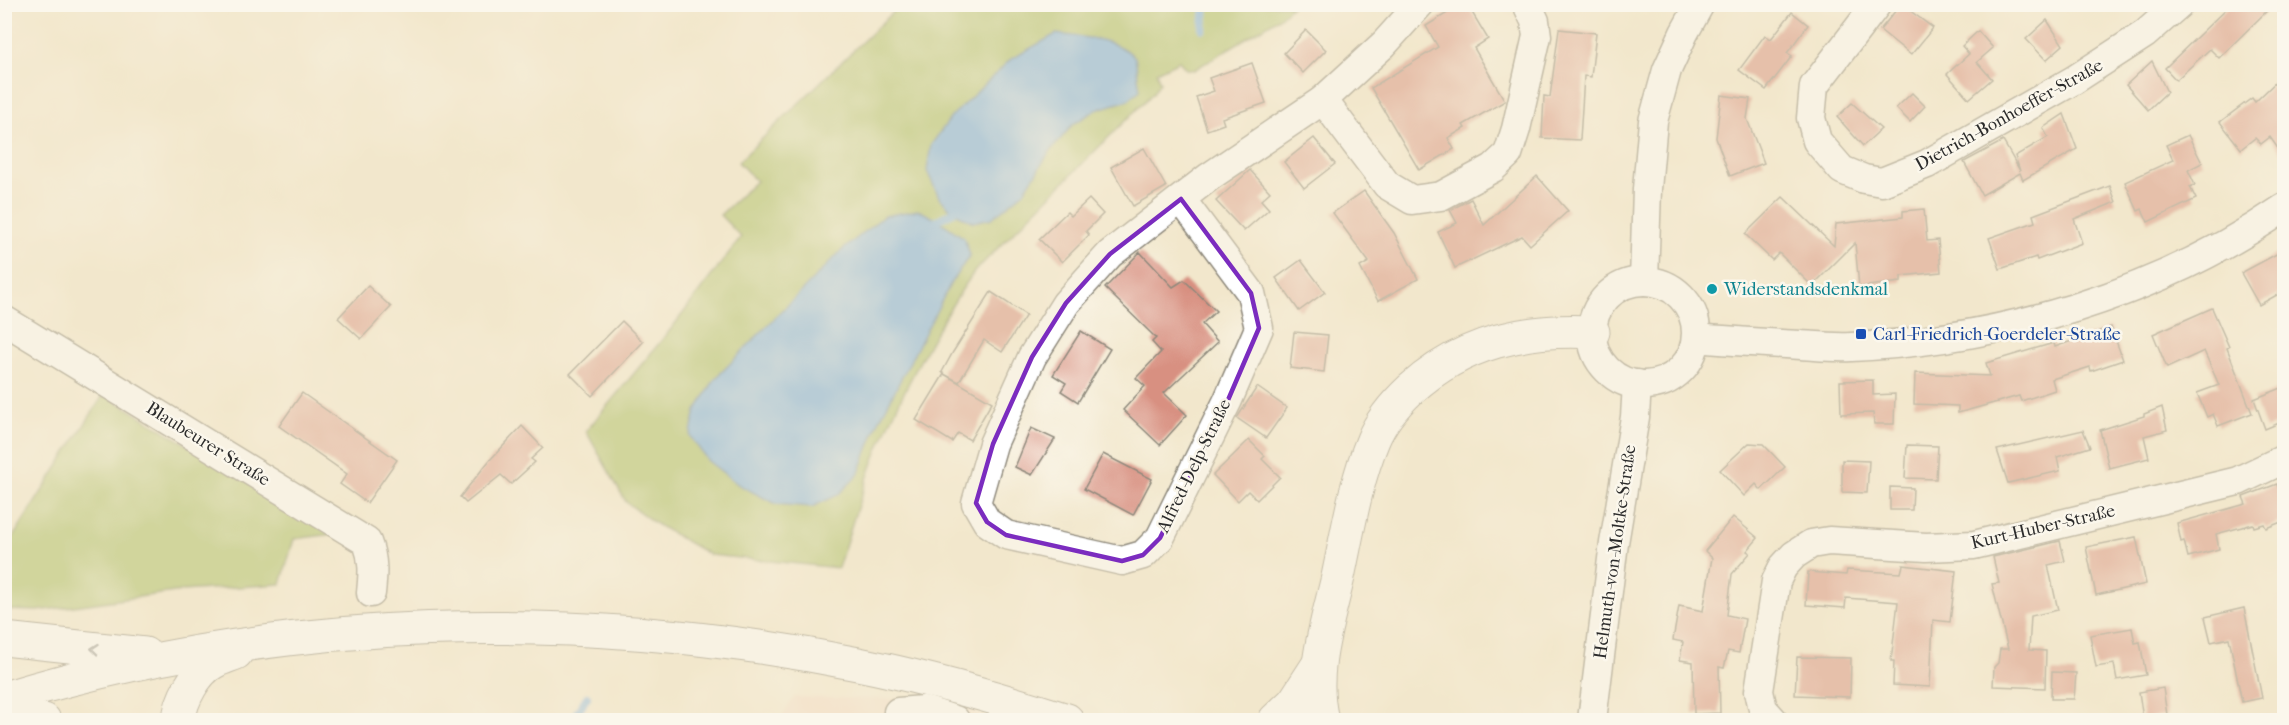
<svg xmlns="http://www.w3.org/2000/svg" width="2289" height="725" viewBox="0 0 2289 725" font-family="'IM FELL French Canon',serif">
	<style>
		.built { fill: #f2d4be }
		.green { fill: #a8be63; stroke: #6a7447; stroke-width: 1.5 }
		.water { fill: #72ace2; stroke: #4e6c86; stroke-width: 1.5 }
		.lines { fill: none; stroke-linecap: round; stroke-linejoin: round }
		.stream { stroke: #72ace2; stroke-width: 8 }
		.building { fill: #d89081 }
		.minor-casing { stroke: #8e897c; stroke-width: 31 }
		.major-casing { stroke: #8e897c; stroke-width: 35 }
		.minor { stroke: #fff; stroke-width: 28 }
		.major { stroke: #fff; stroke-width: 33 }
		.oneway { stroke: #a0a0a0 }
		.marked { fill: none; stroke: #7b2cbf; stroke-width: 4.5; stroke-linejoin: round }
		.culture-dot { fill: #0f9aa8; stroke: #fbf7ec; stroke-width: 2 }
		.transit-dot { fill: #1a4fb4; stroke: #fbf7ec; stroke-width: 2 }
		.labels { text-anchor: middle; dominant-baseline: central; stroke-width: 5; stroke-linejoin: round; paint-order: stroke }
		.street-label { font-size: 18px; fill: #2b2b2b; stroke: #fbf7ec }
		.culture-label { font-size: 18px; fill: #0d838f; stroke: #fbf7ec; text-anchor: start }
		.transit-label { font-size: 18px; fill: #164399; stroke: #fbf7ec; text-anchor: start }
	</style>
	<rect width="100%" height="100%" fill="#fbf7ec"/>
	<filter id="ink" filterUnits="userSpaceOnUse"><feTurbulence type="fractalNoise" baseFrequency=".0167" numOctaves="2"/><feDisplacementMap in="SourceGraphic" scale="12" xChannelSelector="R" yChannelSelector="G"/><feConvolveMatrix kernelMatrix="1 2 1 2 8 2 1 2 1" color-interpolation-filters="sRGB"/></filter>
	<filter id="wash" filterUnits="userSpaceOnUse"><feTurbulence type="fractalNoise" baseFrequency=".008" numOctaves="4" result="noise"/><feDisplacementMap in="SourceGraphic" scale="24" xChannelSelector="R" yChannelSelector="G"/><feGaussianBlur stdDeviation="1.35" result="paint"/><feColorMatrix in="noise" values="0 0 0 0 0 0 0 0 0 0 0 0 0 0 0 0 0 1.4 0 .05"/><feComposite in="paint" operator="in"/></filter>
	<g filter="url(#wash)">
		<rect width="100%" height="100%" fill="#f2e7cc"/>
		<polygon class="built" points="794,697 943,700 1000,720 779,720"/>
		<g class="green">
			<path d="M900 5H1293L1279 18 1194 70 1186 69 1179 61 1156 72 1160 82 1153 93 974 272C938 323 902 392 878 450 862 488 851 529 838 568L710 555 656 524 626 502 586 431 671 329 741 237 720 215 756 181 738 162Z"/>
			<polygon points="104,394 334,534 294,539 281,584 182,591 38,611 5,610 4,551"/>
		</g>
		<g class="water">
			<path d="M1056 34C1084 37 1114 38 1135 57L1140 90 1128 100 1096 110 1073 124 1048 154 1024 192 992 218 973 222 953 212 939 197 927 171 931 145 952 116 1011 59Z"/>
			<polygon points="918,210 938,220 964,238 970,255 952,281 877,425 858,475 838,495 812,507 776,504 739,485 708,461 690,436 696,411 715,379 840,252 884,216"/>
		</g>
		<g class="lines">
			<g class="stream">
				<polyline points="1203,29 1205,4"/>
				<polyline points="930,224 953,212 960,205"/>
				<polyline points="572,720 587,697"/>
			</g>
		</g>
		<g id="blocks">
			<g class="building">
				<polygon points="1462,4 1467,4 1488,39 1474,48 1505,101 1463,125 1465,128 1448,138 1454,149 1419,170 1371,88 1438,47 1426,26"/>
				<polygon points="1901,4 1933,28 1911,55 1880,30"/>
				<polygon points="2231,4 2274,4 2219,58 2210,49 2176,80 2165,68"/>
				<polygon points="1792,12 1808,25 1787,53 1792,56 1766,90 1739,70 1765,35 1771,39"/>
				<polygon points="2047,20 2063,45 2046,60 2026,39"/>
				<polygon points="1559,29 1596,33 1591,77 1584,76 1580,140 1542,138 1544,96 1550,97"/>
				<polygon points="1306,30 1326,50 1303,73 1284,53"/>
				<polygon points="1978,31 1993,48 1977,62 1992,79 1969,99 1947,74 1969,54 1962,46"/>
				<polygon points="2152,61 2167,92 2148,110 2126,85"/>
				<polygon points="1252,63 1266,103 1222,118 1224,124 1207,130 1196,97 1214,91 1209,78"/>
				<polygon points="2284,74 2284,157 2270,137 2261,144 2255,138 2241,149 2220,122 2252,98 2255,102"/>
				<polygon points="1912,93 1925,106 1910,122 1896,108"/>
				<polygon points="1721,95 1750,99 1747,119 1764,163 1730,176 1716,138"/>
				<polygon points="1852,103 1881,129 1863,146 1837,117"/>
				<polygon points="2064,114 2077,149 2023,180 2020,173 1982,195 1964,162 2003,141 2020,171 2015,156 2048,137 2043,128"/>
				<polygon points="2188,135 2202,163 2188,170 2195,185 2190,187 2196,199 2148,222 2142,209 2138,211 2125,182 2173,160 2166,145"/>
				<polygon points="1314,138 1335,164 1304,188 1284,162"/>
				<polygon points="1144,148 1166,187 1133,206 1111,167"/>
				<polygon points="1250,170 1270,192 1261,200 1269,209 1244,231 1216,201"/>
				<polygon points="1537,176 1568,211 1530,245 1522,236 1455,268 1438,232 1457,223 1450,210 1471,199 1484,225"/>
				<polygon points="2110,186 2116,202 2074,219 2082,243 2037,260 2036,257 2000,269 1989,238 2035,222 2033,215"/>
				<polygon points="1364,191 1394,233 1418,279 1378,301 1360,267 1369,262 1333,213"/>
				<polygon points="1783,197 1834,246 1836,224 1903,217 1903,211 1924,209 1927,241 1938,240 1941,272 1901,276 1901,282 1859,287 1855,243 1812,286 1779,253 1772,260 1745,234"/>
				<polygon points="1089,199 1103,214 1086,231 1089,235 1062,262 1039,239 1067,212 1071,216"/>
				<polygon points="2284,250 2284,291 2259,305 2241,273"/>
				<polygon points="1140,252 1173,287 1184,280 1216,311 1202,324 1218,342 1164,393 1187,415 1160,445 1123,410 1145,386 1136,378 1161,352 1152,342 1156,338 1105,288"/>
				<polygon points="1301,260 1325,292 1299,311 1276,278"/>
				<polygon points="368,286 391,307 361,339 338,318"/>
				<polygon points="991,292 1026,315 1002,352 984,340 959,382 944,374 992,402 970,440 958,433 952,442 916,420 944,374 942,372 953,352"/>
				<polygon points="2212,308 2229,347 2227,348 2252,413 2218,426 2213,414 2207,417 2197,393 2219,385 2204,351 2167,368 2153,334"/>
				<polygon points="622,321 643,342 592,396 570,374"/>
				<polygon points="2111,327 2123,360 2091,371 2090,367 2052,379 2055,390 2021,401 2019,396 1958,413 1958,406 1914,404 1915,373 1990,376 1986,363 2054,343 2055,347"/>
				<polygon points="1081,331 1110,349 1078,402 1061,391 1066,383 1053,375"/>
				<polygon points="1294,332 1328,335 1324,372 1290,368"/>
				<polygon points="1873,380 1873,395 1895,394 1894,424 1874,424 1873,413 1841,414 1840,381"/>
				<polygon points="1257,387 1287,408 1266,438 1237,418"/>
				<polygon points="2284,387 2284,421 2265,429 2254,399"/>
				<polygon points="302,393 397,460 367,503 340,484 347,474 279,426"/>
				<polygon points="2162,407 2167,430 2144,436 2149,458 2109,468 2100,430 2144,416 2144,414"/>
				<polygon points="522,426 543,448 531,459 535,462 511,484 501,475 466,503 460,497 489,461"/>
				<polygon points="1031,428 1055,439 1032,475 1015,467"/>
				<polygon points="2083,430 2090,447 2057,457 2060,471 2008,483 1997,450"/>
				<polygon points="1249,440 1265,456 1262,459 1280,477 1257,500 1248,491 1238,501 1213,475"/>
				<polygon points="1749,443 1763,444 1785,467 1761,490 1756,484 1744,496 1720,470"/>
				<polygon points="1907,445 1938,446 1936,479 1905,478"/>
				<polygon points="1103,454 1152,479 1133,515 1084,489"/>
				<polygon points="1842,460 1869,461 1867,493 1842,492"/>
				<polygon points="2277,484 2278,487 2284,485 2284,521 2266,528 2264,524 2254,527 2253,524 2216,534 2219,549 2188,557 2184,541 2181,542 2177,523 2246,504 2243,497"/>
				<polygon points="1890,487 1913,488 1912,510 1890,510"/>
				<polygon points="1733,517 1758,538 1747,551 1750,553 1732,574 1727,615 1745,619 1739,653 1728,651 1724,668 1719,667 1720,713 1694,714 1693,662 1680,660 1683,642 1673,640 1679,606 1703,611 1712,558 1705,551"/>
				<polygon points="2136,537 2146,584 2096,595 2086,547"/>
				<polygon points="2060,541 2065,561 2048,565 2058,610 2031,616 2029,650 2046,651 2045,688 1993,686 1994,667 1998,663 2000,649 2008,649 1992,584 1999,583 1993,557"/>
				<polygon points="1903,565 1956,571 1950,622 1933,620 1930,687 1893,685 1894,661 1891,661 1898,602 1846,598 1845,608 1806,605 1808,572 1846,575 1847,570 1901,573"/>
				<polygon points="2244,608 2262,698 2242,702 2229,638 2211,642 2205,617"/>
				<polygon points="2132,628 2135,643 2140,642 2146,675 2117,680 2114,664 2096,667 2090,635"/>
				<polygon points="1797,657 1851,658 1850,697 1795,695"/>
				<polygon points="2052,672 2076,673 2074,699 2051,699"/>
				<polygon points="2163,688 2167,715 2143,719 2139,692"/>
			</g>
		</g>
	</g>
	<g filter="url(#ink)">
		<use href="#blocks" fill-opacity="0" stroke="#8e897c" stroke-width="1.5"/>
		<g class="lines">
			<g class="minor-casing">
				<g id="minor">
					<polyline points="1877,4 1814,86 1811,118 1817,141 1842,170 1864,179 1882,182 1927,164 2074,80 2145,34 2179,4"/>
					<polyline points="1323,100 1387,185 1412,200 1441,196 1493,168 1508,154 1516,129 1537,36 1535,21 1527,4"/>
					<polyline points="1181,199 1251,293 1259,328 1228,400 1160,538 1143,555 1122,561 1006,535 987,522 976,503 993,444 1032,357 1066,303 1110,254 1209,177 1323,100 1384,44 1420,4"/>
					<polyline points="1644,281 1647,189 1653,121 1667,70 1684,33 1700,4"/>
					<circle cx="1644" cy="333" r="52"/>
					<path d="M4 320 367 542C374 560 373 574 371 593"/>
					<path d="M1696 338C1731 341 1766 343 1801 345 1817 346 1834 348 1851 347 2002 340 2159 294 2284 208"/>
					<polyline points="898,712 924,710 955,720"/>
					<polyline points="1592,720 1614,543 1635,417 1637,384"/>
					<polyline points="1773,720 1763,709 1759,691 1776,581 1783,567 1794,555 1811,544 1829,541 1926,547 1974,545 2238,481 2284,459"/>
				</g>
			</g>
			<g class="major-casing">
				<g id="major">
					<polyline points="4,639 145,654"/>
					<path d="M4 698C277 614 579 608 858 664 928 678 998 698 1067 720"/>
					<polyline points="4,714 44,720"/>
					<path d="M179 720C180 701 196 671 214 662 221 658 229 656 236 653"/>
					<polyline points="1275,720 1294,702 1318,665"/>
					<path d="M1322 720C1310 673 1327 624 1338 577 1348 531 1355 483 1373 440 1381 420 1396 403 1411 389 1463 342 1525 328 1593 332"/>
				</g>
			</g>
			<use href="#minor" class="minor"/>
			<use href="#major" class="major"/>
		</g>
		<defs><path id="oneway-chevron" d="M-2-3.5L2.5 0L-2 3.5" fill="none" stroke-width="1.6" stroke-linecap="round" stroke-linejoin="round" transform="scale(1.5)"/></defs>
		<use class="oneway" href="#oneway-chevron" transform="translate(95 649) rotate(-174)"/>
	</g>
	<path d="M0 0H2289V725H0ZM1181 199 1251 293 1259 328 1228 400 1160 538 1143 555 1122 561 1006 535 987 522 976 503 993 444 1032 357 1066 303 1110 254Z" fill="#f2e7cc" fill-opacity=".55" fill-rule="evenodd"/>
	<path class="marked" d="M1181 199 1251 293 1259 328 1228 400 1160 538 1143 555 1122 561 1006 535 987 522 976 503 993 444 1032 357 1066 303 1110 254Z"/>
	<circle class="culture-dot" cx="1712" cy="289" r="6"/>
	<rect class="transit-dot" x="1855" y="328" width="12" height="12" rx="3"/>
	<g class="labels">
		<g class="street-label">
			<text transform="translate(2009 115) rotate(-29)">Dietrich-Bonhoeffer-Straße</text>
			<text transform="translate(208 444) rotate(32)">Blaubeurer Straße</text>
			<text transform="translate(1194 466) rotate(-64)">Alfred-Delp-Straße</text>
			<text transform="translate(2043 527) rotate(-13)">Kurt-Huber-Straße</text>
			<text transform="translate(1615 552) rotate(-82)">Helmuth-von-Moltke-Straße</text>
		</g>
		<g class="culture-label">
			<text x="1724" y="289">Widerstandsdenkmal</text>
		</g>
		<g class="transit-label">
			<text x="1873" y="334">Carl-Friedrich-Goerdeler-Straße</text>
		</g>
	</g>
	<rect width="2289" height="725" fill="none" stroke="#fbf7ec" stroke-width="24"/>
</svg>
